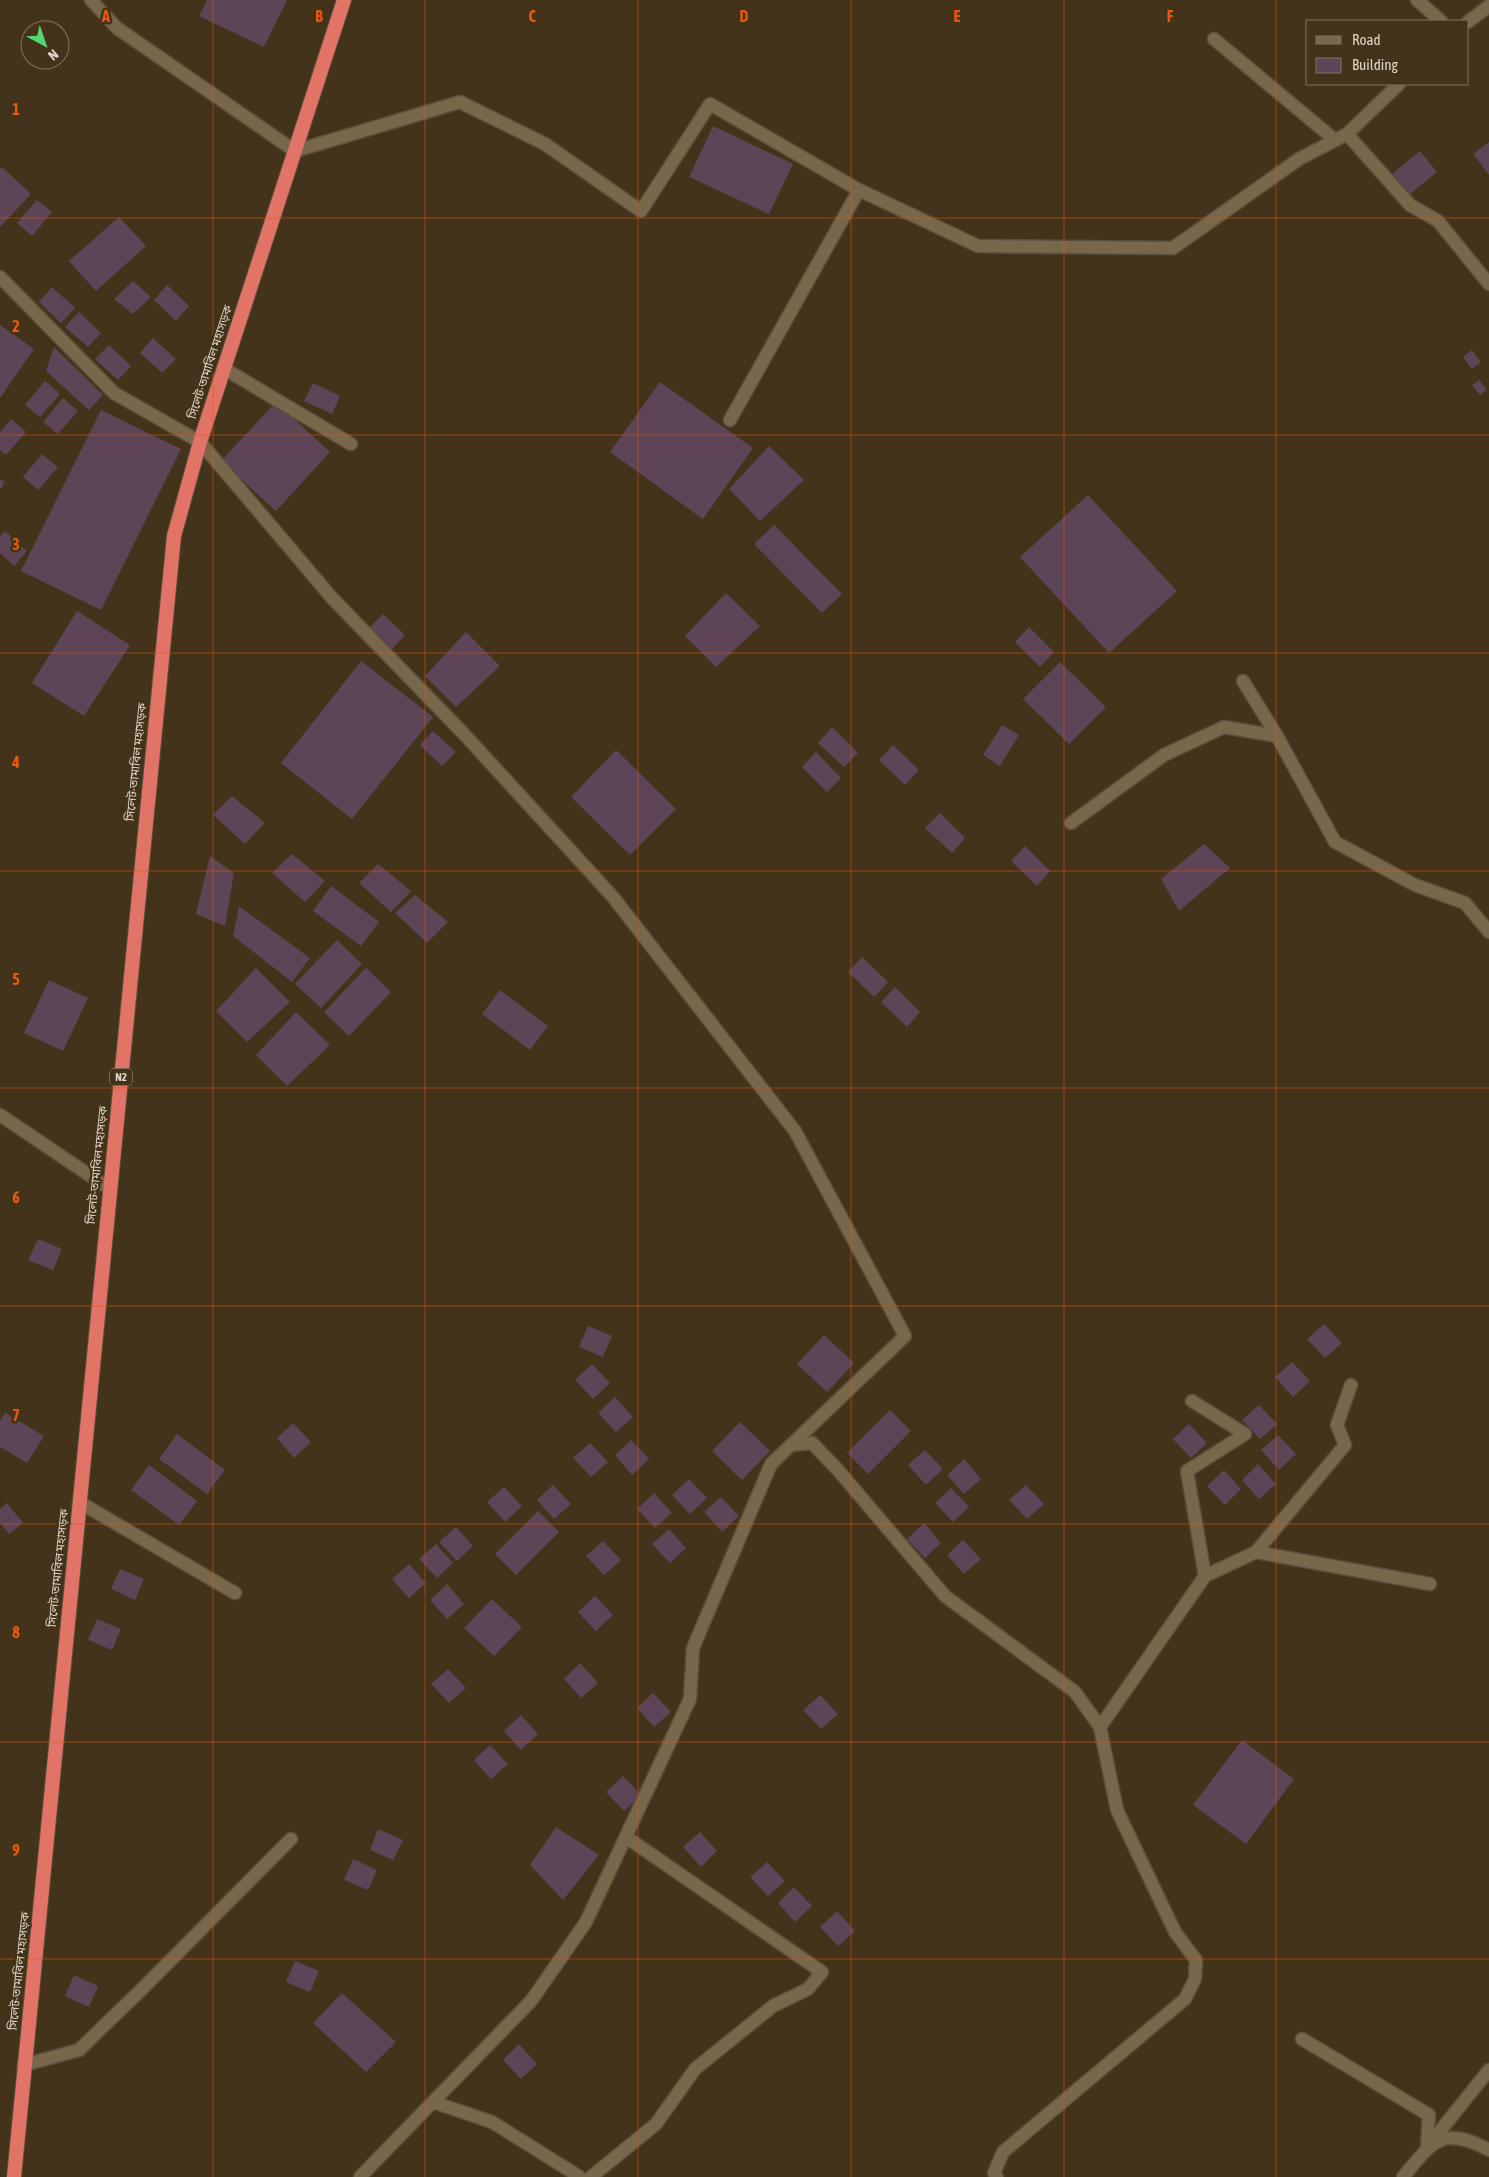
<svg xmlns="http://www.w3.org/2000/svg" width="1489" height="2177" viewBox="0 0 1489 2177" font-family="'Asap Condensed','Noto Sans Bengali',sans-serif">
	<style>
		.building { fill: #5d4457 }
		.lines { fill: none; stroke-linecap: round; stroke-linejoin: round }
		.minor-casing { stroke: #5c4f39; stroke-width: 15 }
		.trunk-casing { stroke: #5c4f39; stroke-width: 16 }
		.minor { stroke: #79674c; stroke-width: 12 }
		.trunk { stroke: #e17367; stroke-width: 14 }
		.grid { fill: none; stroke: #e8590c; stroke-width: 1; stroke-opacity: 0.55 }
		.labels { text-anchor: middle; dominant-baseline: central; stroke-width: 5; stroke-linejoin: round; paint-order: stroke }
		.shield { fill: #43331a; stroke: #b0a492; stroke-width: 1 }
		.shield-label { font-size: 11px; font-weight: bold; fill: #ded4c5 }
		.street-label { font-size: 12px; fill: #ded4c5; stroke: #43331a }
		.grid-label { font-size: 16px; text-anchor: middle; font-weight: bold; fill: #e8590c; stroke: #43331a; stroke-width: 5; stroke-linejoin: round; paint-order: stroke }
	</style>
	<rect width="100%" height="100%" fill="#43331a"/>
	<g class="building">
		<polygon points="207,0 287,0 264,47 199,16"/>
		<polygon points="713,126 793,164 769,214 689,177"/>
		<polygon points="1489,142 1489,175 1473,154"/>
		<polygon points="1420,151 1437,172 1409,195 1392,174"/>
		<polygon points="2,167 31,194 0,227 0,169"/>
		<polygon points="37,200 52,212 32,236 17,223"/>
		<polygon points="119,217 146,246 96,291 69,261"/>
		<polygon points="133,281 151,297 133,314 114,299"/>
		<polygon points="167,285 189,306 176,321 154,300"/>
		<polygon points="52,287 75,308 61,323 39,302"/>
		<polygon points="79,312 101,333 88,347 65,327"/>
		<polygon points="0,325 34,349 0,398"/>
		<polygon points="153,338 176,359 162,373 140,353"/>
		<polygon points="109,345 131,366 118,380 95,359"/>
		<polygon points="54,347 103,395 89,410 46,371"/>
		<polygon points="1472,350 1481,362 1472,369 1463,357"/>
		<polygon points="1479,380 1487,390 1480,395 1472,385"/>
		<polygon points="45,381 60,394 40,417 25,405"/>
		<polygon points="660,382 753,448 703,519 610,452"/>
		<polygon points="313,383 340,396 332,414 304,401"/>
		<polygon points="63,398 78,411 58,434 43,422"/>
		<polygon points="276,402 330,452 276,511 221,461"/>
		<polygon points="101,410 181,449 101,610 21,571"/>
		<polygon points="11,419 26,432 6,455 0,450 0,432"/>
		<polygon points="769,446 804,480 760,521 729,489"/>
		<polygon points="42,454 58,467 38,490 23,477"/>
		<polygon points="0,479 5,482 0,490"/>
		<polygon points="1088,495 1177,591 1109,653 1020,557"/>
		<polygon points="774,525 842,594 822,613 754,544"/>
		<polygon points="5,531 27,551 14,566 0,553 0,536"/>
		<polygon points="726,593 760,626 716,667 685,636"/>
		<polygon points="77,611 130,645 84,716 32,683"/>
		<polygon points="383,614 405,635 392,649 369,628"/>
		<polygon points="1029,627 1054,652 1040,667 1015,642"/>
		<polygon points="466,632 500,666 456,707 425,676"/>
		<polygon points="361,661 433,717 352,819 281,763"/>
		<polygon points="1060,662 1106,707 1069,744 1023,699"/>
		<polygon points="1002,725 1019,735 1000,766 983,755"/>
		<polygon points="832,727 858,753 844,767 818,743"/>
		<polygon points="433,731 456,752 442,766 420,745"/>
		<polygon points="893,745 919,770 905,785 879,760"/>
		<polygon points="616,750 676,809 630,855 571,797"/>
		<polygon points="816,752 841,778 827,792 802,767"/>
		<polygon points="232,796 265,823 245,844 213,815"/>
		<polygon points="940,813 965,838 952,853 925,828"/>
		<polygon points="1204,844 1230,868 1179,911 1161,879"/>
		<polygon points="1025,846 1050,871 1037,886 1011,861"/>
		<polygon points="292,854 325,881 305,902 272,873"/>
		<polygon points="210,856 234,873 225,926 196,914"/>
		<polygon points="378,864 411,891 391,912 359,883"/>
		<polygon points="331,886 379,922 361,946 313,911"/>
		<polygon points="415,895 448,922 427,943 395,913"/>
		<polygon points="239,906 310,958 292,982 233,936"/>
		<polygon points="337,940 362,964 321,1008 295,984"/>
		<polygon points="862,957 888,982 874,997 848,972"/>
		<polygon points="256,968 290,1002 247,1042 216,1011"/>
		<polygon points="366,968 391,992 349,1036 324,1012"/>
		<polygon points="49,980 88,998 63,1051 24,1033"/>
		<polygon points="895,987 920,1012 907,1027 881,1002"/>
		<polygon points="500,990 548,1026 530,1050 482,1014"/>
		<polygon points="296,1012 330,1045 287,1086 256,1055"/>
		<polygon points="38,1239 62,1249 53,1270 28,1260"/>
		<polygon points="1324,1324 1342,1343 1325,1358 1307,1339"/>
		<polygon points="588,1326 612,1336 603,1357 579,1347"/>
		<polygon points="824,1335 854,1363 827,1392 797,1364"/>
		<polygon points="1292,1362 1310,1381 1293,1397 1275,1377"/>
		<polygon points="592,1364 610,1383 593,1399 575,1380"/>
		<polygon points="615,1397 633,1417 616,1432 598,1413"/>
		<polygon points="1259,1405 1277,1424 1260,1439 1242,1420"/>
		<polygon points="890,1410 911,1431 868,1474 847,1453"/>
		<polygon points="5,1413 44,1436 27,1463 0,1447 0,1421"/>
		<polygon points="740,1422 770,1451 742,1480 712,1451"/>
		<polygon points="293,1423 311,1442 294,1458 277,1438"/>
		<polygon points="1189,1424 1207,1443 1191,1458 1173,1439"/>
		<polygon points="177,1434 225,1470 207,1494 159,1459"/>
		<polygon points="1278,1435 1296,1454 1279,1470 1261,1450"/>
		<polygon points="631,1440 649,1459 632,1475 615,1455"/>
		<polygon points="590,1443 608,1462 591,1477 573,1458"/>
		<polygon points="925,1450 943,1469 926,1485 908,1465"/>
		<polygon points="964,1459 981,1479 964,1494 947,1475"/>
		<polygon points="1258,1464 1276,1484 1259,1499 1242,1480"/>
		<polygon points="149,1465 197,1501 179,1525 131,1490"/>
		<polygon points="1224,1470 1241,1489 1225,1505 1207,1486"/>
		<polygon points="689,1479 707,1498 690,1514 672,1495"/>
		<polygon points="553,1485 571,1504 554,1519 537,1500"/>
		<polygon points="1026,1485 1044,1504 1027,1519 1009,1500"/>
		<polygon points="504,1487 522,1506 505,1522 487,1502"/>
		<polygon points="951,1488 969,1507 953,1522 935,1503"/>
		<polygon points="654,1493 672,1513 655,1528 637,1509"/>
		<polygon points="721,1497 739,1516 722,1532 704,1512"/>
		<polygon points="7,1503 23,1523 9,1534 0,1523 0,1509"/>
		<polygon points="538,1511 559,1532 516,1575 495,1554"/>
		<polygon points="924,1523 941,1543 925,1558 907,1539"/>
		<polygon points="456,1527 473,1546 457,1561 439,1542"/>
		<polygon points="669,1529 686,1548 670,1563 652,1544"/>
		<polygon points="963,1540 981,1559 964,1574 947,1555"/>
		<polygon points="603,1541 621,1560 604,1575 586,1556"/>
		<polygon points="436,1544 453,1563 437,1578 419,1559"/>
		<polygon points="409,1564 426,1583 409,1598 392,1579"/>
		<polygon points="120,1569 144,1579 135,1600 111,1589"/>
		<polygon points="447,1584 464,1604 447,1619 430,1600"/>
		<polygon points="595,1596 613,1615 596,1631 578,1612"/>
		<polygon points="492,1599 522,1627 494,1656 464,1628"/>
		<polygon points="97,1619 121,1629 112,1650 88,1640"/>
		<polygon points="580,1663 598,1683 581,1698 564,1679"/>
		<polygon points="448,1669 466,1688 449,1703 431,1684"/>
		<polygon points="653,1693 671,1712 654,1727 637,1708"/>
		<polygon points="820,1695 838,1714 821,1729 803,1710"/>
		<polygon points="521,1715 538,1734 521,1750 504,1731"/>
		<polygon points="1242,1740 1294,1779 1246,1844 1193,1805"/>
		<polygon points="490,1745 508,1764 491,1779 474,1760"/>
		<polygon points="623,1776 641,1795 624,1811 606,1792"/>
		<polygon points="556,1827 599,1855 563,1900 530,1865"/>
		<polygon points="378,1829 403,1840 393,1860 370,1850"/>
		<polygon points="700,1832 717,1851 701,1867 683,1847"/>
		<polygon points="353,1859 377,1870 368,1890 344,1880"/>
		<polygon points="767,1862 785,1881 768,1896 750,1877"/>
		<polygon points="794,1887 812,1906 795,1922 778,1903"/>
		<polygon points="837,1911 855,1931 838,1946 820,1927"/>
		<polygon points="295,1961 319,1971 310,1992 286,1982"/>
		<polygon points="74,1975 98,1986 89,2007 65,1996"/>
		<polygon points="342,1993 396,2042 366,2072 313,2023"/>
		<polygon points="519,2044 537,2064 521,2079 503,2060"/>
	</g>
	<g class="lines">
		<g class="minor-casing">
			<g id="minor">
				<polyline points="91,0 117,28 295,151 460,102 545,144 641,211 710,104 859,190"/>
				<polyline points="1417,0 1441,21"/>
				<polyline points="1468,22 1489,6"/>
				<polyline points="1214,39 1335,140"/>
				<polyline points="1347,134 1410,205 1438,221 1489,284"/>
				<polyline points="0,277 114,393 200,442 332,598 464,734 613,897 795,1131 905,1336 791,1445"/>
				<polyline points="223,368 351,444"/>
				<polyline points="730,420 859,190 978,246 1173,248 1299,159 1347,134 1399,84"/>
				<polyline points="1243,681 1277,736 1335,842 1415,885 1465,903 1489,932"/>
				<polyline points="1071,823 1164,755 1224,727 1277,736"/>
				<polyline points="0,1115 110,1189"/>
				<polyline points="1192,1401 1245,1434 1187,1471 1205,1576 1256,1552 1345,1445 1337,1425 1351,1385"/>
				<polyline points="79,1502 235,1593"/>
				<polyline points="1256,1552 1430,1584"/>
				<polyline points="1100,1727 1205,1576"/>
				<polyline points="1302,2039 1429,2115 1427,2147"/>
				<polyline points="24,2065 79,2050 142,1989 291,1839"/>
				<polyline points="433,2102 492,2122 580,2177"/>
				<polyline points="1428,2146 1489,2070"/>
				<polyline points="360,2177 531,2001 586,1922 690,1699 693,1648 771,1464 791,1445 812,1443 838,1470 945,1596 1075,1692 1100,1727 1117,1810 1175,1932 1196,1960 1195,1979 1185,1999 1003,2152 994,2173 997,2177"/>
				<polyline points="591,2177 656,2124 695,2069 773,2006 808,1989 822,1972 626,1837"/>
				<path d="M1403 2177C1433 2141 1442 2125 1489 2150"/>
			</g>
		</g>
		<g class="trunk-casing">
			<polyline id="trunk" points="14,2177 174,536 200,442 344,0"/>
		</g>
		<use href="#minor" class="minor"/>
		<use href="#trunk" class="trunk"/>
	</g>
	<path class="grid" d="M213 0V2177M425 0V2177M638 0V2177M851 0V2177M1064 0V2177M1276 0V2177M0 218H1489M0 435H1489M0 653H1489M0 871H1489M0 1088H1489M0 1306H1489M0 1524H1489M0 1742H1489M0 1959H1489"/>
	<g class="labels">
		<rect class="shield" x="110" y="1068.5" width="22" height="17" rx="4"/>
		<g class="shield-label">
			<text x="121" y="1077">N2</text>
		</g>
		<g class="street-label">
			<text transform="translate(210 362) rotate(-72)">সিলেট-তামাবিল মহাসড়ক</text>
			<text transform="translate(136 762) rotate(-84)">সিলেট-তামাবিল মহাসড়ক</text>
			<text transform="translate(97 1165) rotate(-84)">সিলেট-তামাবিল মহাসড়ক</text>
			<text transform="translate(58 1568) rotate(-84)">সিলেট-তামাবিল মহাসড়ক</text>
			<text transform="translate(19 1971) rotate(-84)">সিলেট-তামাবিল মহাসড়ক</text>
		</g>
	</g>
	<g class="grid-label">
		<text x="106" y="22">A</text>
		<text x="319" y="22">B</text>
		<text x="532" y="22">C</text>
		<text x="744" y="22">D</text>
		<text x="957" y="22">E</text>
		<text x="1170" y="22">F</text>
		<text x="16" y="115">1</text>
		<text x="16" y="332">2</text>
		<text x="16" y="550">3</text>
		<text x="16" y="768">4</text>
		<text x="16" y="985">5</text>
		<text x="16" y="1203">6</text>
		<text x="16" y="1421">7</text>
		<text x="16" y="1638">8</text>
		<text x="16" y="1856">9</text>
	</g>
	<rect x="1306" y="20" width="162" height="65" fill="#43331a" stroke="#81735e"/>
	<rect x="1316" y="36" width="25" height="8" fill="#79674c" stroke="#81735e"/>
	<text x="1352" y="45" font-size="15" fill="#ded4c5">Road</text>
	<rect x="1316" y="58" width="25" height="15" fill="#5d4457" stroke="#81735e"/>
	<text x="1352" y="70" font-size="15" fill="#ded4c5">Building</text>
	<g transform="translate(45 45) rotate(140)"><circle r="24" fill="#43331a" stroke="#81735e"/>
	<path d="M0-4L9 19L0 12L-9 19Z" fill="#53d673"/>
	<text y="-8" font-size="14" font-weight="bold" text-anchor="middle" fill="#ded4c5">N</text>
	</g>
</svg>
